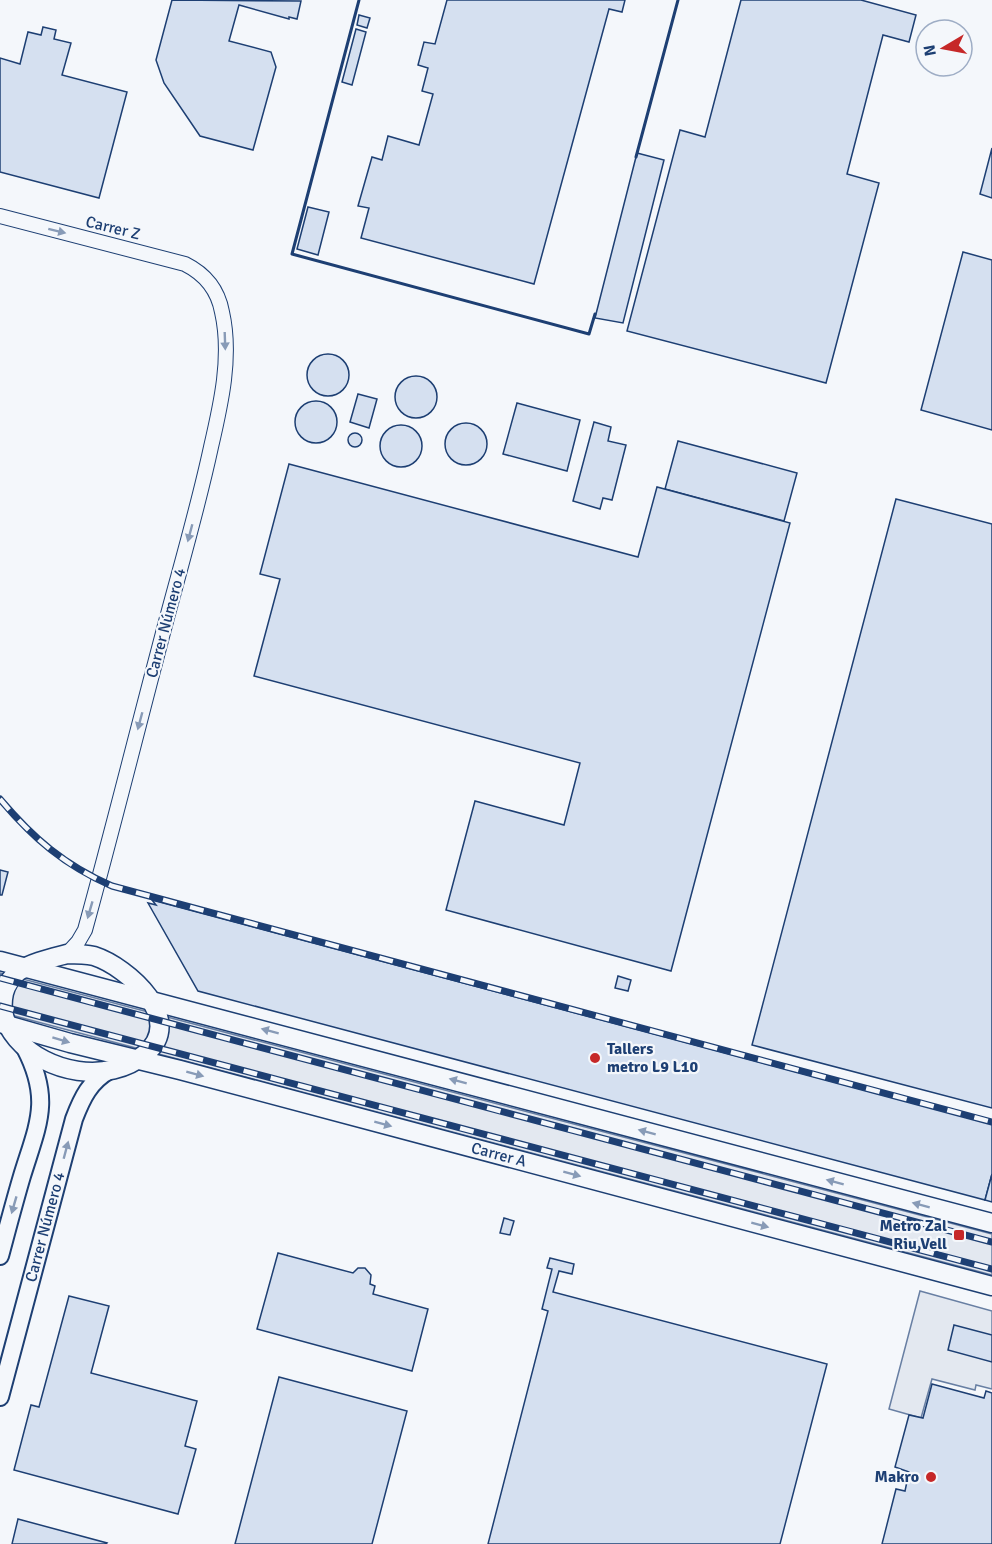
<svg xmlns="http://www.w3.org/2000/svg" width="992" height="1544" viewBox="0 0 992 1544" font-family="Signika,sans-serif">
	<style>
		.parking { fill: #e3e8f0; stroke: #687fa3; stroke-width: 1.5 }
		.building { fill: #d5e0f0; stroke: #1d3f73; stroke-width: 1.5 }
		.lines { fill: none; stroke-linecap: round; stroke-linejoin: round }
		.minor-casing { stroke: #1d3f73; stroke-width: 16 }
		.tertiary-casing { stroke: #1d3f73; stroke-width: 20 }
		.secondary-casing { stroke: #1d3f73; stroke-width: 21 }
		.minor { stroke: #f4f7fb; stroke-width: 14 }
		.tertiary { stroke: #f4f7fb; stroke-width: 16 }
		.secondary { stroke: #f4f7fb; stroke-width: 18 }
		.rail-casing { stroke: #1d3f73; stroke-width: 7 }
		.rail { stroke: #f4f7fb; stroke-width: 4.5; stroke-dasharray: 14; stroke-linecap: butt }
		.wall { stroke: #1d3f73; stroke-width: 3 }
		.oneway { fill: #889bb7 }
		.poi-dot { fill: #c62828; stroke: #f4f7fb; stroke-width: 2 }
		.labels { text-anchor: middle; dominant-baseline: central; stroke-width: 4.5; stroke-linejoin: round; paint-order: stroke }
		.street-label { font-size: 16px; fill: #1d3f73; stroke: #f4f7fb }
		.poi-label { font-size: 16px; font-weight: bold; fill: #1d3f73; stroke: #f4f7fb; text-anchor: end }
	</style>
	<rect width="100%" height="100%" fill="#f4f7fb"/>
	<g class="parking">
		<polygon points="0,973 992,1234 992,1275 0,1012"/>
		<polygon points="920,1291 992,1311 992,1389 976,1385 975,1390 932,1379 921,1418 889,1409"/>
	</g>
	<g class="building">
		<polygon points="172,0 301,1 297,19 289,17 289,19 239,5 229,41 271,52 276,67 253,150 200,136 164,83 156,60"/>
		<polygon points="447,0 625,0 622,12 609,9 534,284 361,238 369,208 358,206 372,157 382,160 388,136 419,145 433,94 422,91 428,68 418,65 424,42 435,44"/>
		<polygon points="741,0 861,0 916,15 909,42 883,35 847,174 879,183 826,383 627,331 680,130 705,137"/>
		<polygon points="359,15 370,18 367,28 357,25"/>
		<polygon points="43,27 56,30 54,39 71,43 62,75 127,92 99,198 0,172 0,58 20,64 28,32 41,35"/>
		<polygon points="356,29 366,32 352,85 342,82"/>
		<polygon points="992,148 992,198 980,194"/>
		<polygon points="637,153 664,160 623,323 595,318"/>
		<polygon points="308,207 329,212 318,255 297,249"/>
		<polygon points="963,252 992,260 992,430 921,410"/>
		<circle cx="328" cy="375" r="21"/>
		<circle cx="416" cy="397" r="21"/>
		<polygon points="358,394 377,399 369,428 350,422"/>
		<circle cx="316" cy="422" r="21"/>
		<polygon points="517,403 580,420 567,471 503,454"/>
		<polygon points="594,422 611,427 608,441 626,445 612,500 603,498 600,509 573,501"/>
		<circle cx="466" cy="444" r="21"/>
		<circle cx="401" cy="446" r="21"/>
		<circle cx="355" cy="440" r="7"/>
		<polygon points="678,441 797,473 784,521 665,489"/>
		<polygon points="289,464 638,557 657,487 790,523 671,971 446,910 475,801 564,825 580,763 254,676 280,579 260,574"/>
		<polygon points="896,499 992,524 992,1108 752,1045"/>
		<polygon points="0,870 8,872 2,895 0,895"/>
		<polygon points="152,900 992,1124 992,1174 985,1200 198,991 148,903 156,905"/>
		<polygon points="618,976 631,980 628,991 615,988"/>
		<polygon points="992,1174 992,1202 985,1200"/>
		<polygon points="504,1218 514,1221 510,1235 500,1233"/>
		<polygon points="278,1253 353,1273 358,1268 365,1268 371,1275 370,1284 375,1286 373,1294 428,1309 412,1371 257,1329"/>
		<polygon points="550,1258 574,1264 572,1274 559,1271 553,1292 827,1364 780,1544 488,1544 548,1311 542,1309 552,1269 547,1268"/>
		<polygon points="69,1296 109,1306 91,1373 197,1401 185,1446 196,1449 178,1514 14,1470 31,1405 39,1407"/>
		<polygon points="954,1325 992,1335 992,1362 948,1350"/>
		<polygon points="279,1377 407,1411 372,1544 235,1544"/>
		<polygon points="932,1384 984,1398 986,1391 992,1393 992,1544 882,1544 896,1489 905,1491 909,1472 895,1467 909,1415 923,1418"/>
		<polygon points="18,1519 107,1543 106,1544 12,1544"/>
	</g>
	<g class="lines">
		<g class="minor-casing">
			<path id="minor" d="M0 216 185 264C205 274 218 290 222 312 232 356 221 404 211 447 199 503 183 558 168 614 140 719 114 825 85 930L78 942 67 954"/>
		</g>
		<g class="tertiary-casing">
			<g id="tertiary">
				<path d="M0 1256C7 1230 14 1203 22 1176 38 1124 52 1100 25 1048"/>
				<path id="s1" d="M0 1397 74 1119C82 1098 90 1081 110 1070"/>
			</g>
		</g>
		<g class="secondary-casing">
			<g id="secondary">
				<path d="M67 954C76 954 85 954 94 956 128 967 187 1020 145 1054 108 1085 46 1073 17 1039 5 1025 0 1011 4 993 6 985 12 976 19 971 33 962 52 958 67 954Z"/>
				<polyline points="0,961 992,1223"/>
				<path id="s2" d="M0 1023 70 1043 180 1070 992 1286"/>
			</g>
		</g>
		<use href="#minor" class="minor"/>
		<use href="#tertiary" class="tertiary"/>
		<use href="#secondary" class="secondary"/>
		<g class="rail-casing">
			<g id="rail">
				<path d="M0 799C33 838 64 865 112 886L992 1122"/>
				<polyline points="0,978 992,1242"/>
				<polyline points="0,1006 992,1269"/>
			</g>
		</g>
		<use href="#rail" class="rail"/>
		<g class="wall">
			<polyline points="359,0 292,254 589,334 595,314"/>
			<polyline points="636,157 678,0"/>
		</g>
	</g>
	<defs><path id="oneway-solid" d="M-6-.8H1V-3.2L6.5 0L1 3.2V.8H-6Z" transform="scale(1.5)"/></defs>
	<g class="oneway">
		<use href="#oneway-solid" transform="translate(57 231) rotate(14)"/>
		<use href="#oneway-solid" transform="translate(225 341) rotate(88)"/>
		<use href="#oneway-solid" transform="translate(190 533) rotate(105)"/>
		<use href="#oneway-solid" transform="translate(140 721) rotate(105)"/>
		<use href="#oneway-solid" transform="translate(90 910) rotate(106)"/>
		<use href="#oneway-solid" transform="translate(270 1031) rotate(-165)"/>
		<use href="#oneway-solid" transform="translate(61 1040) rotate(17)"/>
		<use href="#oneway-solid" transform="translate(195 1074) rotate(15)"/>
		<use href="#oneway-solid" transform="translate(458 1081) rotate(-165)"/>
		<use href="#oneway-solid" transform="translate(383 1124) rotate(15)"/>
		<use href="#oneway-solid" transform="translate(647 1132) rotate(-165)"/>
		<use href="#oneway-solid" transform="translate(66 1150) rotate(-75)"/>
		<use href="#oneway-solid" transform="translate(572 1174) rotate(15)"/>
		<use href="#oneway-solid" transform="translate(835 1182) rotate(-165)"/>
		<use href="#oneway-solid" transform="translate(14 1205) rotate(106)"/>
		<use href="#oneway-solid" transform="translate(921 1205) rotate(-165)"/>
		<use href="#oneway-solid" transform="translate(760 1225) rotate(15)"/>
	</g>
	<g class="poi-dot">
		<circle cx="595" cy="1058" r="6"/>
		<rect x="953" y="1229" width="12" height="12" rx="3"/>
		<circle cx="931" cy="1477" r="6"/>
	</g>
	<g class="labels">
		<g class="street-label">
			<text transform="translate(113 228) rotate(14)">Carrer Z</text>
			<text transform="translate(166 623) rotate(-75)">Carrer Número 4</text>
			<text stroke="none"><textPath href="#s2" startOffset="516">Carrer A</textPath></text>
			<text stroke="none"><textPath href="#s1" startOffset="176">Carrer Número 4</textPath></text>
		</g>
		<g class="poi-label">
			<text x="607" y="1049" text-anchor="start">Tallers<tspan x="607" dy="18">metro L9 L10</tspan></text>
			<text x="947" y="1226">Metro Zal<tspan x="947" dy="18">Riu Vell</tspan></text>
			<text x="919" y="1477">Makro</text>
		</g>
	</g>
	<g transform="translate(944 48) rotate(260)"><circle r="28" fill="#f4f7fb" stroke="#9eadc5" stroke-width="1.5"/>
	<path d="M0-4.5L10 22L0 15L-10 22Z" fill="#c62828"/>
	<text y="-9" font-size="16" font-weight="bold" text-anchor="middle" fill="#1d3f73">N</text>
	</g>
</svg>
